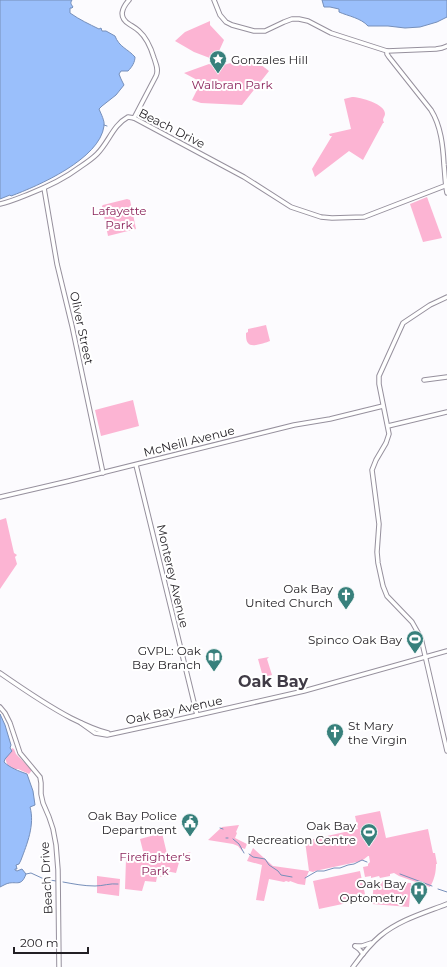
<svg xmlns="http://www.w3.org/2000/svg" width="447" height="967" viewBox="0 0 447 967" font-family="Montserrat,sans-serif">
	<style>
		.green { fill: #fcb4d3 }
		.water { fill: #9abffb; stroke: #768fba }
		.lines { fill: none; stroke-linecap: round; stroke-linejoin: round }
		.stream { stroke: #768fba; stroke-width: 1 }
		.secondary-casing { stroke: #96909d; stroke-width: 5.5 }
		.secondary { stroke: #fff; stroke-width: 3.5 }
		.labels { text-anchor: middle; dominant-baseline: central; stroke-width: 4; stroke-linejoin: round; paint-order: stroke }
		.poi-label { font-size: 12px; fill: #221f24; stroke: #fff; text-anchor: end }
		.park-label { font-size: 12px; fill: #8b245b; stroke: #fff }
		.street-label { font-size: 12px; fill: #221f24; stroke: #fff }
		.district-label { font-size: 16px; font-weight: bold; fill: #403b46; stroke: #fff }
	</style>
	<rect width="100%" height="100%" fill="#fcfbfe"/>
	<g class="green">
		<polygon points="210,21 210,25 224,40 215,60 194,52 175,41 185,32"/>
		<polygon points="248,58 256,61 269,71 242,105 201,103 192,100 201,82 184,73 209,64 215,66 220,66"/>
		<path d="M352 97C360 97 386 104 385 114 385 116 383 118 383 120L384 123H383L363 160 349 151 315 177 312 169 332 136H330L329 134 351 129 344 99Z"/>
		<polygon points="427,197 442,238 423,242 410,204"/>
		<polygon points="127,199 130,200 136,229 108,236 102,206 103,205"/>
		<path d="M266 325 270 341C265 343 251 348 248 343 246 341 246 336 246 333L248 332V329Z"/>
		<polygon points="133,400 139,426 101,436 95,410"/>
		<polygon points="6,518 14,553 17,555 15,557 17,564 0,589 0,520"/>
		<polygon points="269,657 267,659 272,675 263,677 258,659"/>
		<polygon points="12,748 14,749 16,754 32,770 29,774 18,769 13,769 7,764 5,758 10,752"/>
		<path d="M380 811 386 838 428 829 433 853H435L437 864H436C436 873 434 880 430 887L399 876 394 873 390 874V876L380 878 379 876 371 878V876L365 877 363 867 368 866V864L370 862 369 856H368L363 860 357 862 315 871 313 872 309 871 306 878 305 885 298 884 290 881 289 882 286 881 284 882 269 879 264 901 256 900 262 865 247 861 253 848 273 866 309 871 305 841 358 829 355 816Z"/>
		<polygon points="239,825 236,832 237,833 235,838 247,844 245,849 242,848 242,851 238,846 233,844 208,840 222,827"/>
		<polygon points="162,833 168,858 191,852 180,859 176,873 166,871 165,877 157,877 156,882 145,881 142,891 125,889 126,859 144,855 140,839"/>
		<polygon points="360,871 366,899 319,909 313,881"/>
		<polygon points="97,876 120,879 119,896 97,893"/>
		<polygon points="374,881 411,883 409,907 372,904"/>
	</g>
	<g class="water">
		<path d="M0 0H72C70 3 71 4 73 7L72 8H70V13C80 20 89 24 99 29L101 28 102 31H106L115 36C119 47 128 49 135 57 135 62 132 67 128 71H121L119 74 121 79 124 85 116 95 102 106 99 109C101 114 105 121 104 126 100 159 38 186 11 196L10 195 0 199Z"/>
		<path d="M322 0H447V17L437 22 420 27 405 28 388 26H368C361 18 348 16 339 12V9L330 7H324Z"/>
		<path d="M0 714 5 725 11 745 10 748 12 751 5 759 4 762C10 768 19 771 27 774L33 791 35 805 30 807C35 825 27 844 21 860L19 864 16 865 17 869H15V870L17 871 22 869 26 874C21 888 16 880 6 884 4 885 2 886 0 887Z"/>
	</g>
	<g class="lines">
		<g class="stream">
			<polyline points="104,125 107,126"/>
			<polyline points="220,828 223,829"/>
			<polyline points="226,838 228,838"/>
			<polyline points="233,839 239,844 244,853"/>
			<polyline points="249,854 253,857 265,859 269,865 278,871 281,875 292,877"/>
			<polyline points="26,874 31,873 44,879 56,881"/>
			<polyline points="400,874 432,886"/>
			<polyline points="305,878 317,871 324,871 334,868 340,868 348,865 354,864 362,860 367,862"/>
			<path d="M63 882C74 884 84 886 95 886 103 886 110 883 118 884"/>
			<polyline points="438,889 447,892"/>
		</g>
		<g class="secondary-casing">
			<g id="secondary">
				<path d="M129 0C122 8 118 17 129 24 132 26 136 28 139 31 147 38 151 48 154 58 156 64 159 70 156 76L134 118"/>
				<polyline points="214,0 220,15 226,22 232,25 254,31 265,31 284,22 292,19 299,19 308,21 331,33 387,51 436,49 442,48 447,46"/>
				<path d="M387 51V54L389 57 431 110C441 126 443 146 444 165 445 174 445 183 447 193"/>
				<polyline points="44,188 57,264 72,326 103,473"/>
				<path d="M0 204C10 202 19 198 29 194 47 187 64 179 80 167 86 163 92 159 97 154 109 142 113 125 128 117L134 118 244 177 291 207 321 217 332 218 364 217 447 185"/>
				<polyline points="447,297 430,305 403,323 379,376 379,384 389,434 386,443 376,460 372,470 379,524 377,552 378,563 383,586 387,596 412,622 421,638 447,751"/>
				<polyline points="424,380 447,377"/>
				<polyline points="388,426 447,412"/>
				<polyline points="136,465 197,715"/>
				<polyline points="0,497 69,481 294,425 330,419 383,406"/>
				<path d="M0 673C23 689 46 705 71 718 83 724 95 730 108 733"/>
				<polyline points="0,707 5,713 10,723 20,753 40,777 41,783 41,794 43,803 49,817 53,829 56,845 58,870 59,967"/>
				<polyline points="81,723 95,733 107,735 167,722 304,691 447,651"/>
				<polyline points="355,946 362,946 371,943"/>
				<polyline points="355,946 359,949 363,954"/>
				<path d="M353 967C361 956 369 945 380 936 399 920 424 913 447 904"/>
			</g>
		</g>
		<use href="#secondary" class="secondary"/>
	</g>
	<defs>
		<g id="sight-pin" transform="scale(0.9)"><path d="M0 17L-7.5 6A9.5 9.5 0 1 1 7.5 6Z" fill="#38807c" stroke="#fff"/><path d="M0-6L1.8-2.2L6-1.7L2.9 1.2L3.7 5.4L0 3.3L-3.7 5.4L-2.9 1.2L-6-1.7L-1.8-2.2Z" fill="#fff"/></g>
		<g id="church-pin" transform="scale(0.9)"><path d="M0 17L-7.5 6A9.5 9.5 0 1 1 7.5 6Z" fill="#38807c" stroke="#fff"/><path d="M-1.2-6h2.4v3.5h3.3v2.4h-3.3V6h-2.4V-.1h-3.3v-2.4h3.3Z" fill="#fff"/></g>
		<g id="stadium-pin" transform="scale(0.9)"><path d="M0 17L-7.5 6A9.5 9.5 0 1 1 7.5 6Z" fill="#38807c" stroke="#fff"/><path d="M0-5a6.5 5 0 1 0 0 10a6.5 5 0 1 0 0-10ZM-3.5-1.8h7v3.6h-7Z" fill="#fff"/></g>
		<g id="library-pin" transform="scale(0.9)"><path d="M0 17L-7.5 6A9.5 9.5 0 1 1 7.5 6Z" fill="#38807c" stroke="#fff"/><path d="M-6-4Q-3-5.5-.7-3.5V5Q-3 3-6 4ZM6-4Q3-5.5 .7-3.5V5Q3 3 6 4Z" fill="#fff"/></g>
		<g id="civic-pin" transform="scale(0.9)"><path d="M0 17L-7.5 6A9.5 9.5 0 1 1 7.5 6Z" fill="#38807c" stroke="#fff"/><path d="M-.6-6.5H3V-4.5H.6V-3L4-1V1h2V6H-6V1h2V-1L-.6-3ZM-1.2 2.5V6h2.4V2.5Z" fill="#fff"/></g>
		<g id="hospital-pin" transform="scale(0.9)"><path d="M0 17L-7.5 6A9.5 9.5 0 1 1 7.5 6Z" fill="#38807c" stroke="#fff"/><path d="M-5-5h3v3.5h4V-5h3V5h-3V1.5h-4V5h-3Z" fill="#fff"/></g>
	</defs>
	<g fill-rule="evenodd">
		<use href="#sight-pin" x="218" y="59"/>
		<use href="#church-pin" x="346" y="595"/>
		<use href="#stadium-pin" x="415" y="639"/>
		<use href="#library-pin" x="214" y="657"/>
		<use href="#church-pin" x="335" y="732"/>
		<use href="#civic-pin" x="190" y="822"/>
		<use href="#stadium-pin" x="369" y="832"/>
		<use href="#hospital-pin" x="419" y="890"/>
	</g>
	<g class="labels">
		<g class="poi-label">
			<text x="231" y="59" text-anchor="start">Gonzales Hill</text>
			<text x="333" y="588">Oak Bay<tspan x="333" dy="14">United Church</tspan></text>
			<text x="402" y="639">Spinco Oak Bay</text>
			<text x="201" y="650">GVPL: Oak<tspan x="201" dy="14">Bay Branch</tspan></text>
			<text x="348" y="725" text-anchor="start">St Mary<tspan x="348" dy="14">the Virgin</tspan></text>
			<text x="177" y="815">Oak Bay Police<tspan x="177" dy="14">Department</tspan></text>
			<text x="356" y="825">Oak Bay<tspan x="356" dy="14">Recreation Centre</tspan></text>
			<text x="406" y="883">Oak Bay<tspan x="406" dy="14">Optometry</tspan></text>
		</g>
		<g class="park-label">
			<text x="232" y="84">Walbran Park</text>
			<text x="119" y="210">Lafayette<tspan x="119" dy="14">Park</tspan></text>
			<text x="155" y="856">Firefighter's<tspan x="155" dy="14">Park</tspan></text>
		</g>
		<g class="street-label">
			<text transform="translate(172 128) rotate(27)">Beach Drive</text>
			<text transform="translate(82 328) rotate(78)">Oliver Street</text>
			<text transform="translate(189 441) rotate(-14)">McNeill Avenue</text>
			<text transform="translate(173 576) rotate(77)">Monterey Avenue</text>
			<text transform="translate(174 710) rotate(-12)">Oak Bay Avenue</text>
			<text transform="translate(46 878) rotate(-93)">Beach Drive</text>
		</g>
		<g class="district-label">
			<text x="273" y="681">Oak Bay</text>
		</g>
	</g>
	<path d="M14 947v6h74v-6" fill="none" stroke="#221f24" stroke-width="2"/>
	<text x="20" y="947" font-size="12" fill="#221f24" stroke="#ffffff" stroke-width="3" paint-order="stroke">200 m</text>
</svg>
